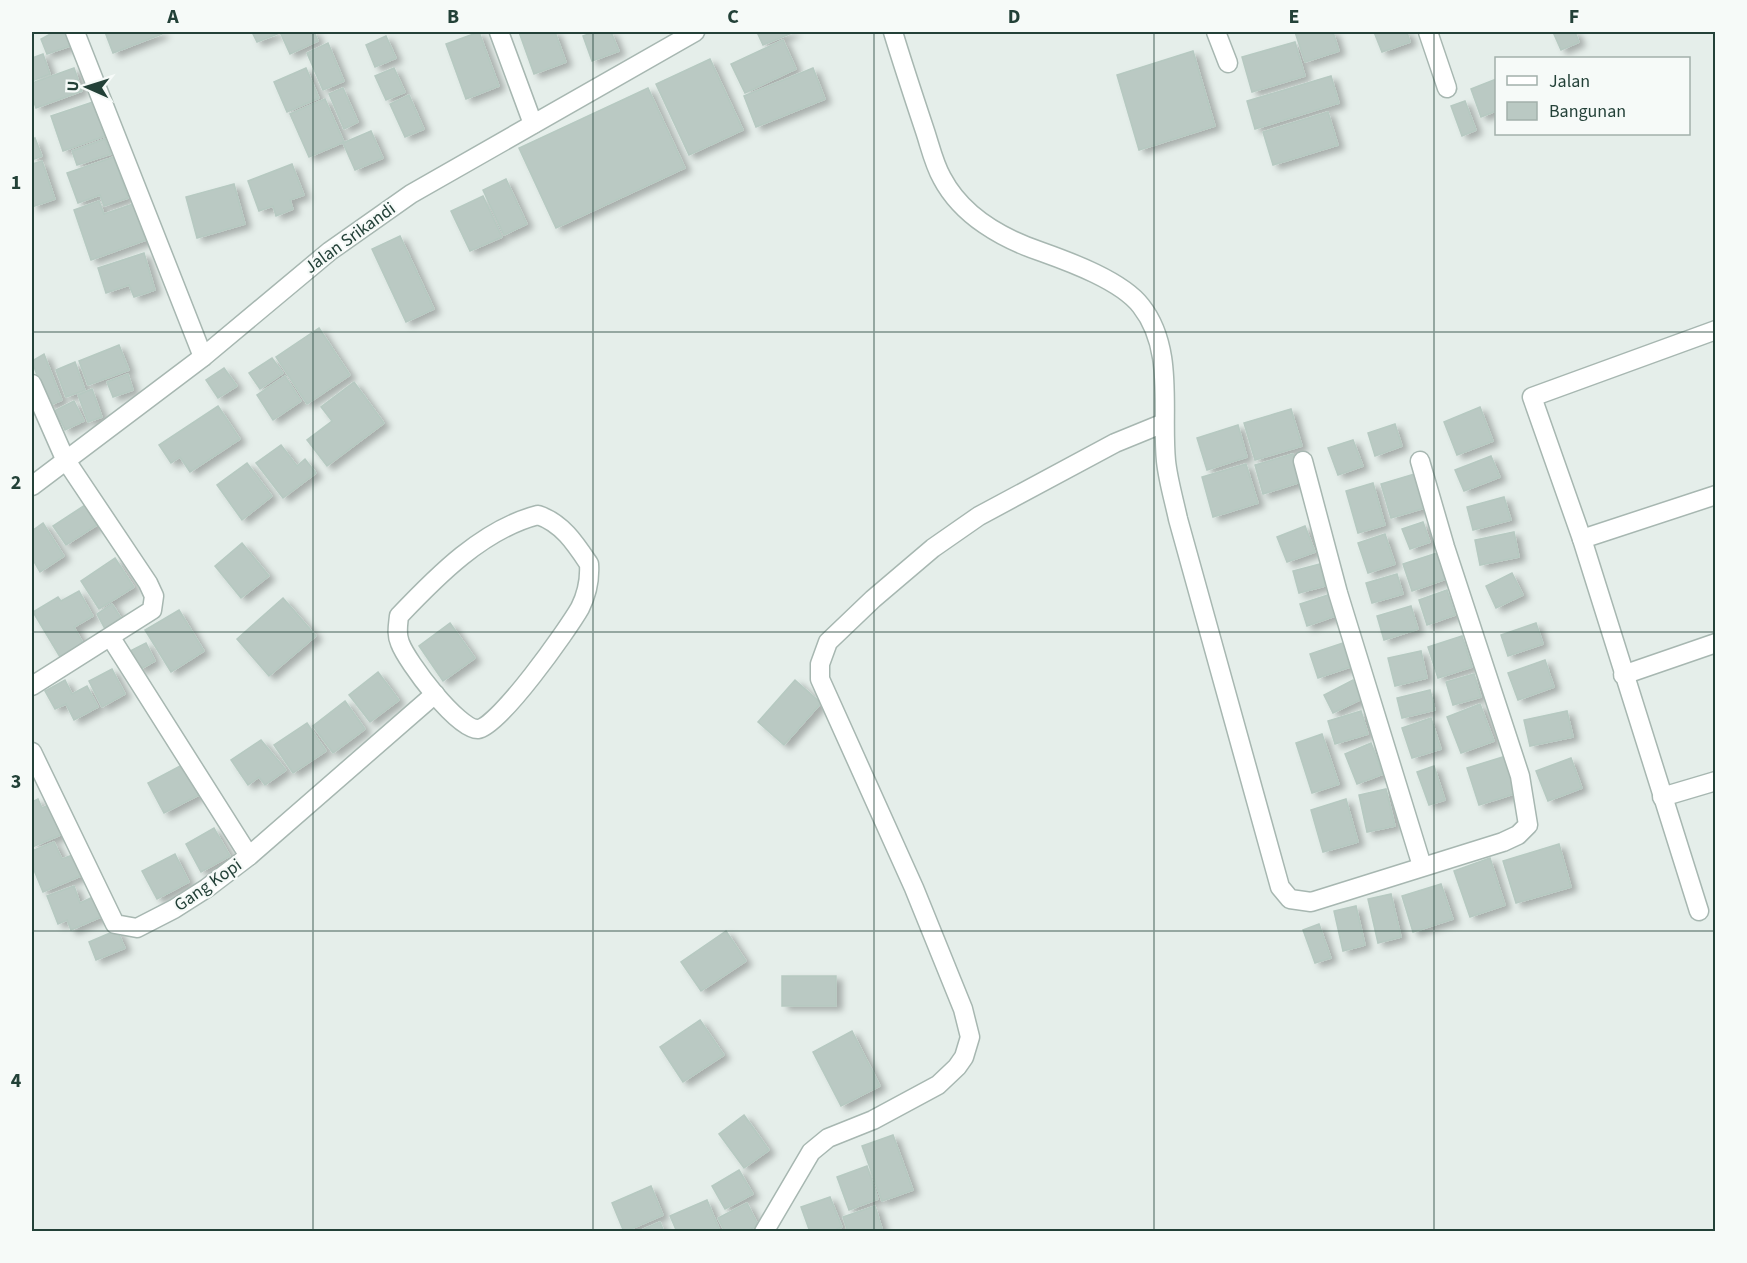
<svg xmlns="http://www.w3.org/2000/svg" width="1747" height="1263" viewBox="0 0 1747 1263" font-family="'Source Sans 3',sans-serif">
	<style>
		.building { fill: #bac9c3; stroke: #b6c9c1; stroke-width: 1.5; filter: url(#shadow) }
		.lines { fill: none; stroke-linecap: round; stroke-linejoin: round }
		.minor-casing { stroke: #a7b7b1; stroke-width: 21 }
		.minor { stroke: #fff; stroke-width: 18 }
		.grid { fill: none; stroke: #234138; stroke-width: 1.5; stroke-opacity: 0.55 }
		.labels { text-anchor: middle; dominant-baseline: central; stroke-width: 4.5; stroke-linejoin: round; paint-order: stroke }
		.street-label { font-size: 18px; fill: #234138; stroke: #f6faf8 }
		.neatline { fill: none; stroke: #234138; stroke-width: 2 }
		.grid-label { font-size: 20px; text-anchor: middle; font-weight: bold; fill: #234138 }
	</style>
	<defs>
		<filter id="shadow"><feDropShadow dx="6" dy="4" stdDeviation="3" flood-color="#0004"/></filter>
	</defs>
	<rect width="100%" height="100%" fill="#e5eeea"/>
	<g class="building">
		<polygon points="54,32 66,32 70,46 47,54 41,39"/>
		<polygon points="105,32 162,32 162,34 113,53"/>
		<polygon points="252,32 276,32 277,34 257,42"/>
		<polygon points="280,32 314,32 318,41 290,54"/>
		<polygon points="479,32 499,86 466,99 446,44"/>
		<polygon points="519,32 555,32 566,62 534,74"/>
		<polygon points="594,32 611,32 619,51 592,61 583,36"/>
		<polygon points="757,32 794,32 763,45"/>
		<polygon points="1295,32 1333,32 1339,51 1305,62"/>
		<polygon points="1374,32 1407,32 1410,42 1382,52"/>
		<polygon points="1553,32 1575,32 1579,42 1561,50"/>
		<polygon points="386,36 396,58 375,67 366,45"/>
		<polygon points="783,40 796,69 745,93 731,64"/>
		<polygon points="1295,42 1305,76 1252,92 1242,57"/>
		<polygon points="328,43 344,81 323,90 307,53"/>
		<polygon points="1193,51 1215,126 1139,150 1117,75"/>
		<polygon points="43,54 50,74 32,81 32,58"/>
		<polygon points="710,59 743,130 689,155 656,84"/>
		<polygon points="74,68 82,91 36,108 32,96 32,83"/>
		<polygon points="306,68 319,98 287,112 274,82"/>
		<polygon points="394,68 405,92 386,100 375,76"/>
		<polygon points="813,68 825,99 756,127 744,96"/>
		<polygon points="1331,76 1339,103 1255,129 1247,101"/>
		<polygon points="1496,79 1496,111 1481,117 1471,89"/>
		<polygon points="343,88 358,122 344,129 329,94"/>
		<polygon points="648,88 685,168 556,228 519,148"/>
		<polygon points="409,95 424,129 405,137 390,104"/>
		<polygon points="325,99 344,142 309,157 290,114"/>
		<polygon points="1465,101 1476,130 1462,136 1451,106"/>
		<polygon points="93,102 105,136 63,151 51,116"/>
		<polygon points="1328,112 1338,145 1273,165 1263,132"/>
		<polygon points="371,131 383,158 355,170 343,143"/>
		<polygon points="35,138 42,156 32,160 32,140"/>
		<polygon points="105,139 111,154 77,165 72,151"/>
		<polygon points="114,157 128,198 104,206 100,195 78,203 67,173"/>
		<polygon points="42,161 55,199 32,207 32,164"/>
		<polygon points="292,164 304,195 290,200 293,209 276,216 273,206 259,211 248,181"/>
		<polygon points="506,179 527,224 504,235 483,190"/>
		<polygon points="234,184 245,224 197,238 186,197"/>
		<polygon points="483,196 502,237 470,251 451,211"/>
		<polygon points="99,201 104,214 133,204 146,240 91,260 74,210"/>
		<polygon points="400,236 434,309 406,322 372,249"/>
		<polygon points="144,253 155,290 134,297 129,285 106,293 98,268"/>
		<polygon points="319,328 350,375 307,404 276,357"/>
		<polygon points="119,345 129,370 88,385 79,361"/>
		<polygon points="44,354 62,400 48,406 32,361"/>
		<polygon points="272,358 283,373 260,389 249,373"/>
		<polygon points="75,362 85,390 66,397 56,370"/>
		<polygon points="224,368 237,386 218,398 206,380"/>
		<polygon points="128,374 133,390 113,397 107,382"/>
		<polygon points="285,376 301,401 273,420 257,395"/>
		<polygon points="354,382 384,423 327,466 307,440 332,421 321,407"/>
		<polygon points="92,389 102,417 88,422 78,395"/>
		<polygon points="74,401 84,421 65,430 61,421 55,424 50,413"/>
		<polygon points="218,406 240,439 190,472 180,457 171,463 159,445"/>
		<polygon points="1480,407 1493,441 1457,455 1444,422"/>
		<polygon points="1291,409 1302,446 1255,460 1244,423"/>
		<polygon points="1395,424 1402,446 1375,456 1368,433"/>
		<polygon points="1238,425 1247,457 1207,470 1197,438"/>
		<polygon points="1353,440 1363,466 1338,475 1328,448"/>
		<polygon points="281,445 297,466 305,459 316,473 283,498 256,463"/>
		<polygon points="1293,454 1301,482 1263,494 1255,465"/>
		<polygon points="1491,456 1500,477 1464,491 1455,470"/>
		<polygon points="247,463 272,496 242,520 217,485"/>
		<polygon points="1246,464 1258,503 1213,517 1202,477"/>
		<polygon points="1418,473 1428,507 1391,518 1381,484"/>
		<polygon points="1373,483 1385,525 1358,533 1346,491"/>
		<polygon points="1504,497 1511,520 1473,530 1467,507"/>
		<polygon points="85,505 97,525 66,545 53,526"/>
		<polygon points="1423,522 1430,542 1410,549 1402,529"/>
		<polygon points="43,523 64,556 40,572 32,558 32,531"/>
		<polygon points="1305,526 1315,552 1287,562 1277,537"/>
		<polygon points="1514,532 1519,557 1480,565 1475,540"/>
		<polygon points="1385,534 1395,564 1368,573 1358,543"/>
		<polygon points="242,543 269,576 241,598 215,566"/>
		<polygon points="1437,553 1446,579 1412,591 1403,564"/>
		<polygon points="115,558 134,587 99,609 81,581"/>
		<polygon points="1320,564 1325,586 1299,593 1293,571"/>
		<polygon points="1512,573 1523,595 1496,608 1486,586"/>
		<polygon points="1397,574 1403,594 1372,603 1366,583"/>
		<polygon points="1447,590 1455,615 1427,625 1419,600"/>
		<polygon points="79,591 93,616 74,627 83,643 60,657 33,612 58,597 61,601"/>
		<polygon points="1331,594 1338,615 1307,626 1300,604"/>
		<polygon points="283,598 316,636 269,676 237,639"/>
		<polygon points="112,604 121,618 105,629 97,614"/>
		<polygon points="1411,606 1418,629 1384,640 1377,616"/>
		<polygon points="179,610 204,651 171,672 145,630"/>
		<polygon points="450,623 475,658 443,681 419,646"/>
		<polygon points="1536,623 1543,644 1508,656 1501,635"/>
		<polygon points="1462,636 1472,667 1438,678 1428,647"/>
		<polygon points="146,643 155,661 139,670 130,651"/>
		<polygon points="1343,643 1350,667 1318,678 1310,654"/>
		<polygon points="1421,651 1427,678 1395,686 1388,658"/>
		<polygon points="1545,660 1554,687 1518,700 1508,673"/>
		<polygon points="112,669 125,694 102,707 89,681"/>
		<polygon points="378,672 399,700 370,722 349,695"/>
		<polygon points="1474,674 1481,697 1453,705 1446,682"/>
		<polygon points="65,680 72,694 87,686 98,707 74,720 66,704 55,709 45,691"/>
		<polygon points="795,680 821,703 784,745 758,722"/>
		<polygon points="1353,680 1362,699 1333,713 1324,695"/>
		<polygon points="1430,690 1435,710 1402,718 1397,698"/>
		<polygon points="345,701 365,729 333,753 313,726"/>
		<polygon points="1480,704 1494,741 1461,753 1447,717"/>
		<polygon points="1361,711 1368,734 1335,744 1328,721"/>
		<polygon points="1567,711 1573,737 1530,746 1524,720"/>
		<polygon points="1431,718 1441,749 1412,758 1402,728"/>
		<polygon points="307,723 326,751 293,773 274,745"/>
		<polygon points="1322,734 1339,784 1312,793 1296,743"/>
		<polygon points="261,740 286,770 265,785 259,777 248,785 231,760"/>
		<polygon points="1371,743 1383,774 1357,784 1345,754"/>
		<polygon points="1506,756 1517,793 1479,805 1467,768"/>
		<polygon points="1571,758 1582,788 1548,801 1536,771"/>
		<polygon points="182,765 199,795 164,813 148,783"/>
		<polygon points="1434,766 1445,800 1429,805 1417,772"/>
		<polygon points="1386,789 1395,826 1367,832 1359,795"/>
		<polygon points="38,799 42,808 53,803 65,833 32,847 32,802"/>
		<polygon points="1346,799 1358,842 1323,852 1311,810"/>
		<polygon points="214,828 230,856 201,872 186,844"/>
		<polygon points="54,842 62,859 75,854 83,875 43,892 34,870 32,851"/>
		<polygon points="1559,844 1571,887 1516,903 1503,861"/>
		<polygon points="175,854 189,882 157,899 142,871"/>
		<polygon points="1490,858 1505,905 1470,917 1454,871"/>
		<polygon points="1441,884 1453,919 1413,932 1402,896"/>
		<polygon points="74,886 80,903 95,896 103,916 71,930 67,920 58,924 47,896"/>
		<polygon points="1391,894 1401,937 1378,943 1368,899"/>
		<polygon points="1356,906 1365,945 1343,951 1334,911"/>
		<polygon points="1319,924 1331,958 1315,963 1303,930"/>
		<polygon points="117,930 125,948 96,960 89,942"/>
		<polygon points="726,931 746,961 701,991 681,962"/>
		<rect x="782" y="976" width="54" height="30"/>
		<polygon points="700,1020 724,1055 683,1082 660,1047"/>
		<polygon points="852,1031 880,1086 841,1106 813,1052"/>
		<polygon points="744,1115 769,1150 744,1168 719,1134"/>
		<polygon points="893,1135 913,1190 882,1201 862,1146"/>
		<polygon points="867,1166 878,1199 849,1210 837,1177"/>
		<polygon points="739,1170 753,1194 725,1209 712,1186"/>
		<polygon points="651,1186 663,1215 624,1232 612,1203"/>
		<polygon points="830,1197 842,1227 830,1232 810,1232 801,1207"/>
		<polygon points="707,1200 720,1231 677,1232 670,1216"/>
		<polygon points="747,1203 758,1225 746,1232 725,1232 718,1218"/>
		<polygon points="875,1206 883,1232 848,1232 843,1217"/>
		<polygon points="660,1222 664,1232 637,1232"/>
	</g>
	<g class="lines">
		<g class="minor-casing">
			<g id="minor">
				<polyline points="75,32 203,357"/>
				<polyline points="499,32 533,124"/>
				<path d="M893 32C903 65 914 98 925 131 930 146 934 164 942 178 962 216 1003 239 1042 252 1070 262 1122 281 1141 306 1175 349 1161 410 1166 461 1168 480 1174 500 1178 519L1280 887 1290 899 1311 902 1503 842 1518 835 1528 825 1520 776 1445 547 1420 461"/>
				<polyline points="1216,32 1228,63"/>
				<polyline points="1428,32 1447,88"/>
				<polyline points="32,384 65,459 148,583 154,596 152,610 32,686"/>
				<polyline points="1303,461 1338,593 1422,866"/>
				<polyline points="32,486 203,357 330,251 411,194 695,32"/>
				<path d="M538 515C562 523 575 543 589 564 590 579 587 594 580 608 568 629 499 727 478 729 458 730 407 662 400 643 396 634 398 626 399 616 437 576 483 529 538 515Z"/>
				<polyline points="1582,539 1716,495"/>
				<polyline points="111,638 249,856"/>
				<polyline points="1623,675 1716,643"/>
				<polyline points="32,752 115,924 137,928 174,909 207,888 249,856 435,694"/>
				<polyline points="1662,797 1716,781"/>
				<polyline points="1699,911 1582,539 1532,397 1716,330"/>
				<polyline points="764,1232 811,1152 828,1138 873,1120 938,1085 957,1067 964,1057 970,1037 963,1009 914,888 820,679 820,664 828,642 873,599 933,548 979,516 1115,443 1164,423"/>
			</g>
		</g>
		<use href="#minor" class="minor"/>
	</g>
	<path class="grid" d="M313 32V1232M593 32V1232M874 32V1232M1154 32V1232M1434 32V1232M32 332H1716M32 632H1716M32 931H1716"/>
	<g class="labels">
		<g class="street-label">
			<text transform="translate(350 238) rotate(-36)">Jalan Srikandi</text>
			<text transform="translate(208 885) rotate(-35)">Gang Kopi</text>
		</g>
	</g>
	<rect width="1747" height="1263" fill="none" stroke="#f6faf8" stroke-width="66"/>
	<rect x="1495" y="57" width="195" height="78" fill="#f6faf8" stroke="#a2b0ab" stroke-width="1.5"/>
	<rect x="1507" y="76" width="30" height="9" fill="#ffffff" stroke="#a2b0ab" stroke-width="1.5"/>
	<text x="1549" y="87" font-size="18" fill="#234138">Jalan</text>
	<rect x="1507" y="102" width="30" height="18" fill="#bac9c3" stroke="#a2b0ab" stroke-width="1.5"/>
	<text x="1549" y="117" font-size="18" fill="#234138">Bangunan</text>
	<g transform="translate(87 87) rotate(273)" stroke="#f6faf8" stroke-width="4.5" paint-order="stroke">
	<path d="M0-4.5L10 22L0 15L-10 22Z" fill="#234138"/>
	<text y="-9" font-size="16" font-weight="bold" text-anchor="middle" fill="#234138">U</text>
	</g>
	<rect x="33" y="33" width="1681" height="1197" class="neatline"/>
	<g class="grid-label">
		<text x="173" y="23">A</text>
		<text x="453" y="23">B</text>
		<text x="733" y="23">C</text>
		<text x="1014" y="23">D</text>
		<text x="1294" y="23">E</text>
		<text x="1574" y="23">F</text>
		<text x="16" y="189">1</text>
		<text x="16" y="489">2</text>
		<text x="16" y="788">3</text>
		<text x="16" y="1087">4</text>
	</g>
</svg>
